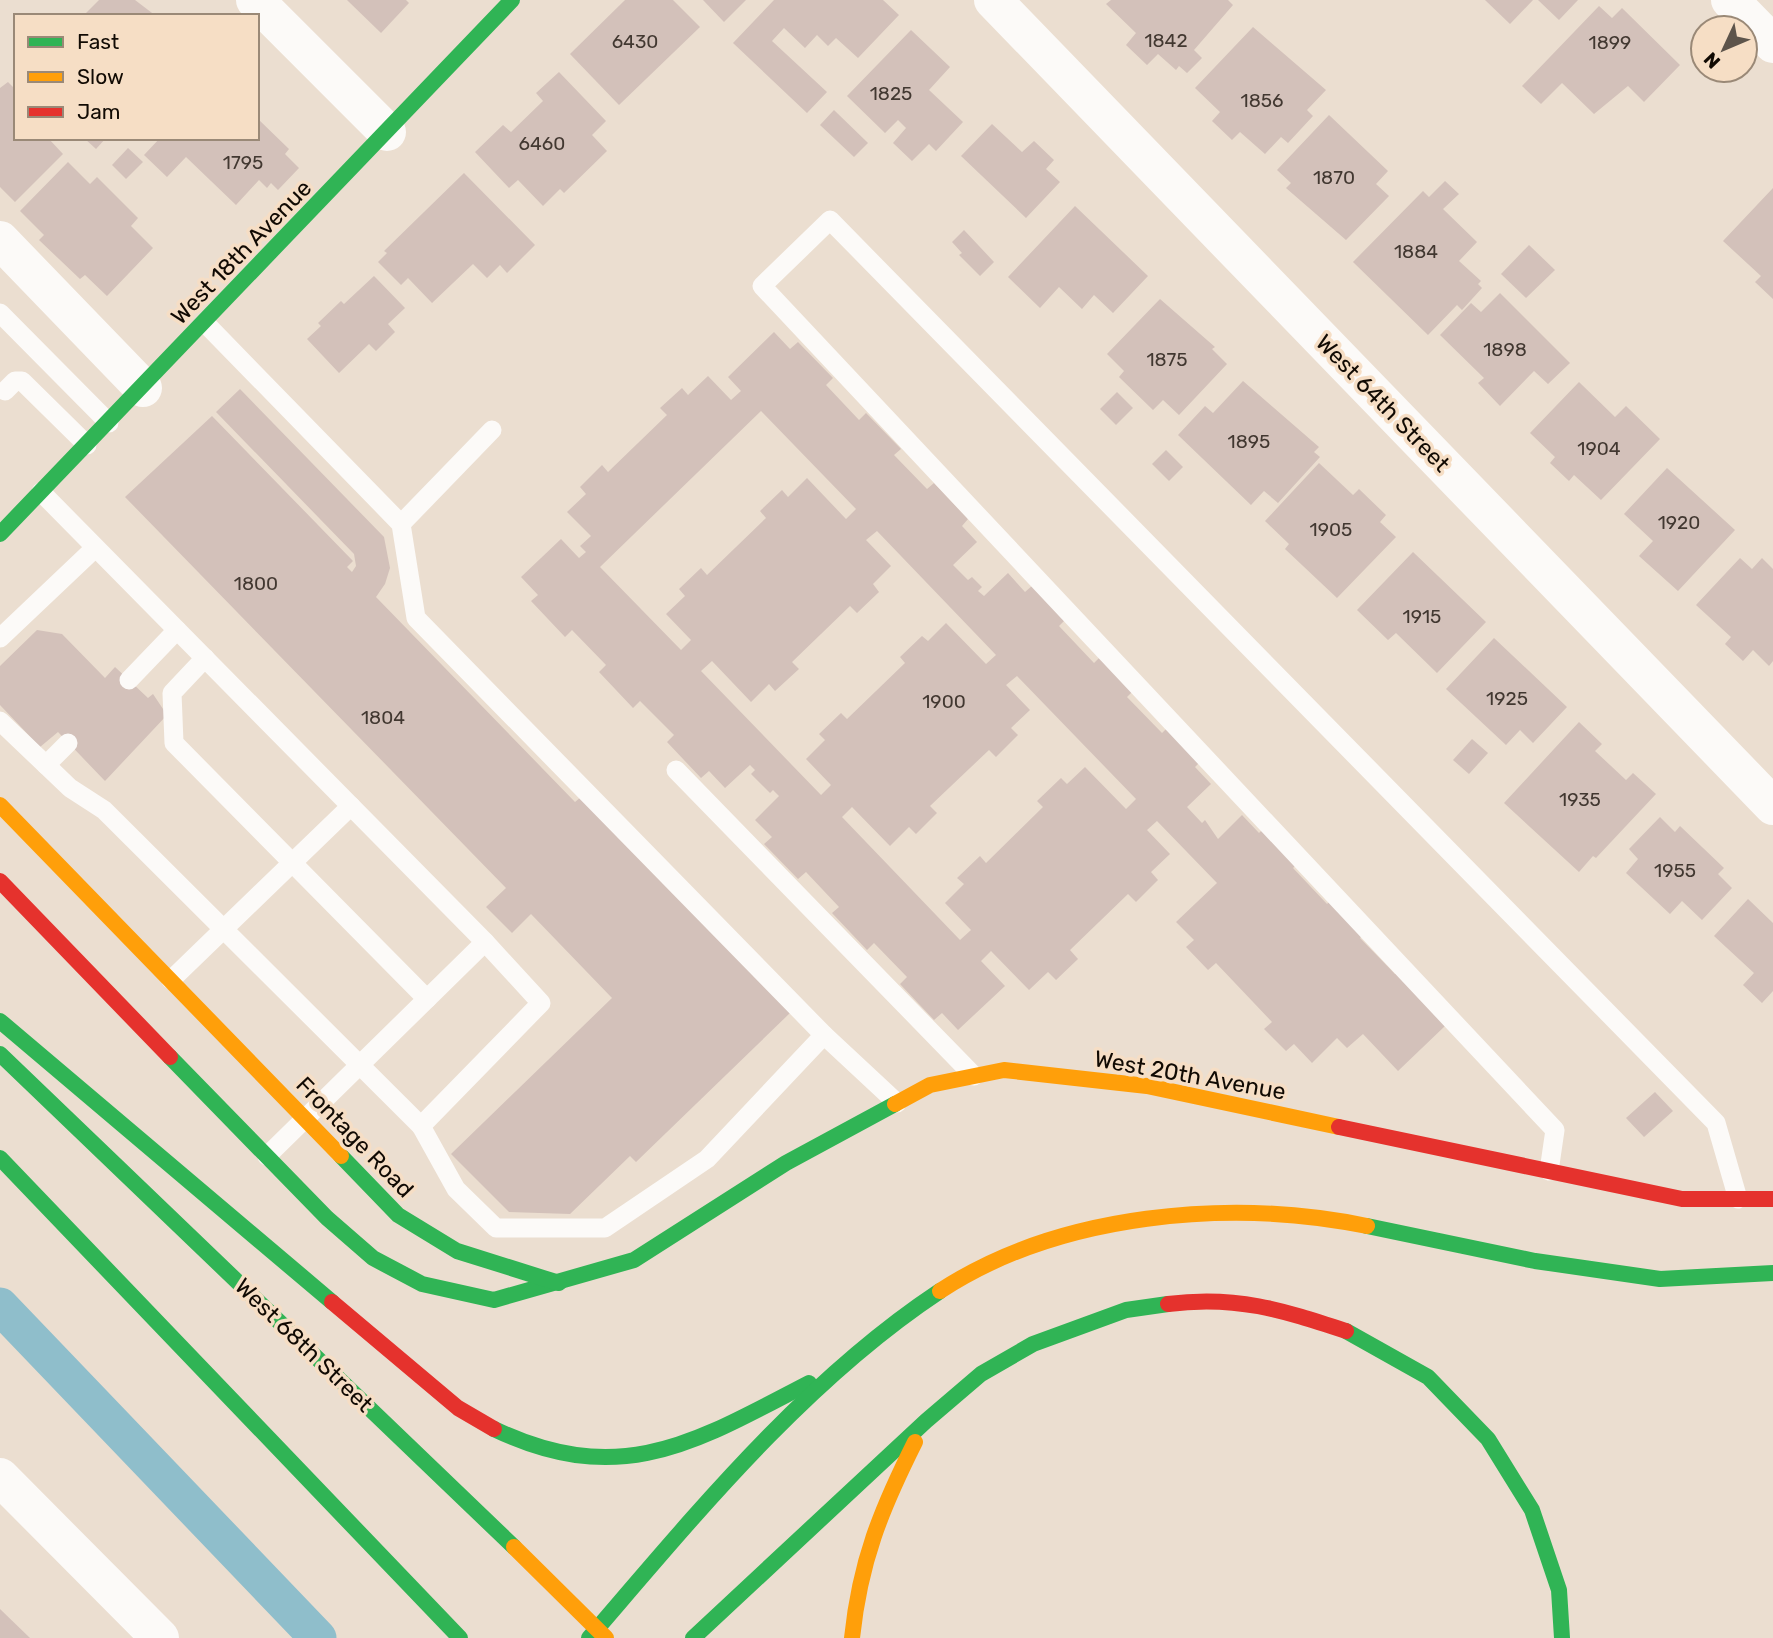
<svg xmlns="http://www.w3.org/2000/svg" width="1773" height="1638" viewBox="0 0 1773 1638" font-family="Rubik,sans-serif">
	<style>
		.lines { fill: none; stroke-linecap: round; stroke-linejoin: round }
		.canal { stroke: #8fbecb; stroke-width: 37 }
		.building { fill: #d3c1ba; fill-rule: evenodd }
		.lane { stroke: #fcfaf8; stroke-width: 19 }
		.street { stroke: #fcfaf8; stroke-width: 38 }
		.fast { stroke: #30b455; stroke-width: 16 }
		.slow { stroke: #ff9f0a; stroke-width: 16 }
		.jam { stroke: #e5322d; stroke-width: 16 }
		.labels { text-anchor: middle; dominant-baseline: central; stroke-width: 7; stroke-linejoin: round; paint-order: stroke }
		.number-label { font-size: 19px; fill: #423831 }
		.street-label { font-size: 23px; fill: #110a03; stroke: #f6dec5 }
	</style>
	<rect width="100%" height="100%" fill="#ebded0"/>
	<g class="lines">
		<polyline class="canal" points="0,1306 318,1638"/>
	</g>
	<g class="building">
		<polygon points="99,0 135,0 156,16 83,16"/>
		<polygon points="347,0 406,0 409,3 381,33"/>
		<polygon points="625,0 673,0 700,27 619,105 570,54"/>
		<polygon points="703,0 746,0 724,22"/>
		<polygon points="774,0 883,0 899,15 858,58 836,38 828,46 817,35 805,48 784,28 772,41 827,92 807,113 733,43"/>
		<polygon points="1111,0 1228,0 1233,5 1194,50 1202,58 1187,73 1179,66 1176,70 1158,54 1147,65 1126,45 1136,33 1106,4"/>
		<polygon points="1485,0 1533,0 1510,24"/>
		<polygon points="1538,0 1578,0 1559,20"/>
		<polygon points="1599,6 1612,18 1622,8 1680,65 1644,102 1628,86 1594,114 1562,83 1541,104 1522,86"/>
		<polygon points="1253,27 1326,90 1307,110 1313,116 1288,143 1281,137 1265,154 1240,132 1232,140 1212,121 1220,112 1195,88"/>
		<polygon points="911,30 950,67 929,90 963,122 936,151 929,144 912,161 893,143 906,128 898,120 885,133 847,96"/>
		<polygon points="559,72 606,121 592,135 607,151 564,193 560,189 543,206 518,180 509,188 475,152 503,125 511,132 543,101 536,93"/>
		<polygon points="8,82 16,90 16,138 48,138 63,154 15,202 0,187 0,88"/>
		<polygon points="834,110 868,143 854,157 820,125"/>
		<polygon points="1329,115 1388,171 1376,184 1389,196 1346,240 1286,188 1291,183 1277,170"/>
		<polygon points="257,118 289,149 285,154 299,168 278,190 271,183 267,188 259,180 236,205 186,157 167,177 144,155 160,138 257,138"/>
		<polygon points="992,124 1022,152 1034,141 1054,160 1046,169 1060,182 1026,218 961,156"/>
		<polygon points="84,138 106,138 96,149"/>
		<polygon points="128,148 143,162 126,179 112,165"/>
		<polygon points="68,162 90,184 97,177 138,218 131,226 153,248 107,296 85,275 80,279 39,240 44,235 20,211"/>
		<polygon points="464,173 535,245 507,273 500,265 487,278 473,264 432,303 408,278 401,285 378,262 387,253 384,251"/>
		<polygon points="1445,181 1459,194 1443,209 1477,242 1459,261 1481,281 1478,284 1482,288 1462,310 1457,305 1428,335 1353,262 1423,191 1429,197"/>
		<polygon points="1773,188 1773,299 1755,282 1761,276 1723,241"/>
		<polygon points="1075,206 1148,276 1113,313 1094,295 1082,309 1059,287 1040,308 1008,277"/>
		<polygon points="964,230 994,262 980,276 959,255 962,253 952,242"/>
		<polygon points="1529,245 1555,270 1526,298 1501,274"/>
		<polygon points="374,276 405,308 388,324 395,332 376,351 369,344 339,373 307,339 321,326 318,323 341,301 344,304"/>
		<polygon points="1500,293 1570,363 1548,384 1534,371 1500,406 1478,383 1484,378 1440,335 1471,303 1481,312"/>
		<polygon points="1160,299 1215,347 1212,349 1227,364 1179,415 1163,400 1153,410 1119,377 1124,371 1107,354"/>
		<path d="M774 332 790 349 798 342 833 378 826 385 859 420 866 413 901 449 894 455 927 489 934 483 968 519 962 526 977 542 953 565 968 580 972 577 982 587 978 591 984 596 1008 573 1025 592 1033 585 1066 619 1059 626 1094 663 1101 656 1134 690 1127 697 1162 733 1168 727 1201 761 1195 767 1211 784 1187 807 1202 823 1205 820 1218 839 1242 815 1259 833 1266 826 1300 861 1293 868 1327 904 1334 897 1367 931 1360 938 1395 974 1402 967 1445 1026 1398 1071 1363 1034 1347 1048 1337 1038 1312 1063 1294 1044 1286 1051 1264 1029 1272 1022 1216 963 1208 970 1186 947 1194 940 1176 922 1217 883 1157 821 1147 830 1170 854 1151 872 1158 880 1136 902 1128 894 1070 950 1078 959 1056 980 1048 972 1029 990 991 951 981 961 1005 986 958 1030 942 1013 934 1020 900 984 907 977 874 943 867 950 832 913 839 907 806 872 798 879 764 844 772 837 755 820 779 796 773 790 770 793 751 774 755 770 750 765 725 788 709 771 701 778 667 742 674 735 640 701 633 708 599 672 606 665 572 630 565 637 531 601 538 595 521 577 561 539 579 558 586 552 580 546 591 536 567 512 586 494 580 487 602 465 608 472 667 415 660 408 682 388 688 395 708 376 731 400 741 391 728 377ZM761 411 856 509 846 519 807 478 788 497 782 490 760 511 766 518 707 575 701 568 679 589 685 596 666 614 691 640 681 650 600 567ZM877 531 996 655 986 664 946 623 928 641 922 636 900 657 905 663 847 719 841 713 819 734 825 740 806 759 831 785 821 795 701 671 712 661 751 702 769 684 775 691 799 669 792 662 850 606 857 613 879 592 873 584 891 566 866 540ZM1017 676 1136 799 1126 809 1085 767 1067 784 1061 778 1037 801 1043 807 986 863 980 856 957 878 964 884 945 903 971 930 960 940 842 817 852 807 890 846 909 827 916 834 937 813 930 806 989 750 996 757 1018 735 1011 728 1030 710 1006 685Z"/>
		<polygon points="1243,381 1319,447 1314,452 1320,457 1278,503 1264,491 1251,505 1178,435 1205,406 1213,413"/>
		<polygon points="1579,382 1615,417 1626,406 1660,439 1601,500 1574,475 1569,481 1550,463 1555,457 1530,433"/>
		<polygon points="240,389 384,537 390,568 385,584 376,597 575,802 581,797 790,1013 636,1162 630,1156 570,1214 509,1212 451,1154 612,998 531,914 512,933 486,907 506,888 125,497 212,416 353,561 347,567 352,572 356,566 354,554 216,412"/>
		<polygon points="1117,392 1133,408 1116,425 1100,409"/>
		<polygon points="1166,450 1183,467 1169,481 1152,464"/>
		<polygon points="1319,463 1353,495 1359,489 1386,515 1380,522 1396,537 1337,598 1285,549 1289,544 1265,521"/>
		<polygon points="1667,468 1735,530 1678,591 1639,556 1653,541 1624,514"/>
		<polygon points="1413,552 1486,622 1437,673 1396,633 1388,640 1357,610"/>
		<polygon points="1740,558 1752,569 1762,558 1773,569 1773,661 1769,666 1753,650 1743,661 1725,644 1731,637 1696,605"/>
		<polygon points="37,630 62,634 105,678 115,667 148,698 153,694 167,715 105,781 58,732 40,747 0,705 0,666"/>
		<polygon points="1494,638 1567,707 1533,743 1520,730 1506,745 1446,689"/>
		<polygon points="1579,722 1602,744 1595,751 1626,780 1633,773 1656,794 1596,858 1593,856 1579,872 1504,803"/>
		<polygon points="1472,739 1488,753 1469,774 1453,760"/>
		<polygon points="1660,817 1675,832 1680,826 1724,868 1718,874 1732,888 1702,920 1682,901 1670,914 1626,873 1638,859 1629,849"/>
		<polygon points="1748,899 1773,923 1773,991 1762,1003 1743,985 1754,973 1714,936"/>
		<polygon points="1655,1092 1673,1111 1644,1137 1626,1118"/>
		<polygon points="0,1609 30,1638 0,1638"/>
	</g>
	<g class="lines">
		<g class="lane">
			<polyline points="0,313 109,423"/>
			<polyline points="205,323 401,524 416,618 824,1035"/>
			<polyline points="5,391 15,381 22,381 87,445"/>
			<polyline points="41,492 485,942 267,1156"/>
			<polyline points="401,524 492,430"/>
			<polyline points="0,638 95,548"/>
			<polyline points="205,658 172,693 174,743 427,999"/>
			<polyline points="129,680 177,630"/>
			<polyline points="0,721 70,788 104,810 421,1126 541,1003 485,942"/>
			<polyline points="46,765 68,743"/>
			<polyline points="676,770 974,1076"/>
			<polyline points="171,980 351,806"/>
			<polyline points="421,1126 456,1189 496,1228 605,1228 707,1159 824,1035 897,1103"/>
			<polyline points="1549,1171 1555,1130 762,286 830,220 1716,1123 1738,1199"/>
		</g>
		<g class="street">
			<polyline points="255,0 387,132"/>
			<polyline points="993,0 1773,806"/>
			<polyline points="1730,0 1773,44"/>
			<polyline points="0,240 143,388"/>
			<polyline points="0,1477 160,1638"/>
		</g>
		<g class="fast">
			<polyline points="0,534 512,0"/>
			<polyline points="0,1021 332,1302"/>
			<polyline points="0,1054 514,1547"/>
			<polyline points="170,1057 327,1218 373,1258 422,1284 494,1300 634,1260 786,1163 895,1104"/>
			<polyline points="341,1156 398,1215 457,1251 559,1283"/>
			<polyline points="0,1158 460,1638"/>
			<polyline points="1367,1226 1535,1261 1660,1279 1773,1273"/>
			<polyline points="1346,1331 1428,1377 1488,1439 1532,1510 1559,1590 1562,1638"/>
			<path d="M494 1429C622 1490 697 1441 809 1383"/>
			<path d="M589 1638C695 1515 804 1381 940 1291"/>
			<polyline points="693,1638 926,1421 981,1374 1033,1344 1126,1310 1168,1304"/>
		</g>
		<g class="slow">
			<polyline points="0,805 341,1156"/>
			<polyline points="895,1104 930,1085 1004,1070 1147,1086 1339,1127"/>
			<path d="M940 1291C1059 1213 1230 1198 1367 1226"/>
			<polyline points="514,1547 606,1638"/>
			<path d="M852 1638C860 1561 881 1510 915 1442"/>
		</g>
		<g class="jam">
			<polyline points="0,881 170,1057"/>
			<polyline points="1339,1127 1682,1199 1773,1199"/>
			<polyline points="332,1302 458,1408 494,1429"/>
			<path d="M1168 1304C1236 1295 1282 1310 1346 1331"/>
		</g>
	</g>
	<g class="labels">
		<g class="number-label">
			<text x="1166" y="40">1842</text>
			<text x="635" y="41">6430</text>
			<text x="1610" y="42">1899</text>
			<text x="891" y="93">1825</text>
			<text x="1262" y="100">1856</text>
			<text x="542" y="143">6460</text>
			<text x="243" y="162">1795</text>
			<text x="1334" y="177">1870</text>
			<text x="1416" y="251">1884</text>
			<text x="1505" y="349">1898</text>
			<text x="1167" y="359">1875</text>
			<text x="1249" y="441">1895</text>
			<text x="1599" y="448">1904</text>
			<text x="1679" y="522">1920</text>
			<text x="1331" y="529">1905</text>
			<text x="256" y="583">1800</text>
			<text x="1422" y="616">1915</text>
			<text x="1507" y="698">1925</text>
			<text x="944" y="701">1900</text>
			<text x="383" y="717">1804</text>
			<text x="1580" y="799">1935</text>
			<text x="1675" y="870">1955</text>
		</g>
		<g class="street-label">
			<text transform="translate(241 252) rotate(-46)">West 18th Avenue</text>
			<text transform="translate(1383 403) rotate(46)">West 64th Street</text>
			<text transform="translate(1190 1075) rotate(10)">West 20th Avenue</text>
			<text transform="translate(355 1137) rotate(46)">Frontage Road</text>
			<text transform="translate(304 1345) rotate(44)">West 68th Street</text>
		</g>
	</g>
	<rect x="14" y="14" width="245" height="126" fill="#f6dec5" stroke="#9a8977" stroke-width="2"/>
	<rect x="28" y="37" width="35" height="10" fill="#30b455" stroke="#9a8977" stroke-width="2"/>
	<text x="77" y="49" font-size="21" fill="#110a03">Fast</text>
	<rect x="28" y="72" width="35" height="10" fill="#ff9f0a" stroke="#9a8977" stroke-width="2"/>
	<text x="77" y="84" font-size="21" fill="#110a03">Slow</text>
	<rect x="28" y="107" width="35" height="10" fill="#e5322d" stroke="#9a8977" stroke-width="2"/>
	<text x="77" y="119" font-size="21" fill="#110a03">Jam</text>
	<g transform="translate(1724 49) rotate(226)"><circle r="33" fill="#f6dec5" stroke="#9a8977" stroke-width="2"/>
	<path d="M0-5L12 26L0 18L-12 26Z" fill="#5d544b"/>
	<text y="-10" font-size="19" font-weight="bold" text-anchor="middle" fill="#110a03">N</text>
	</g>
</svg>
